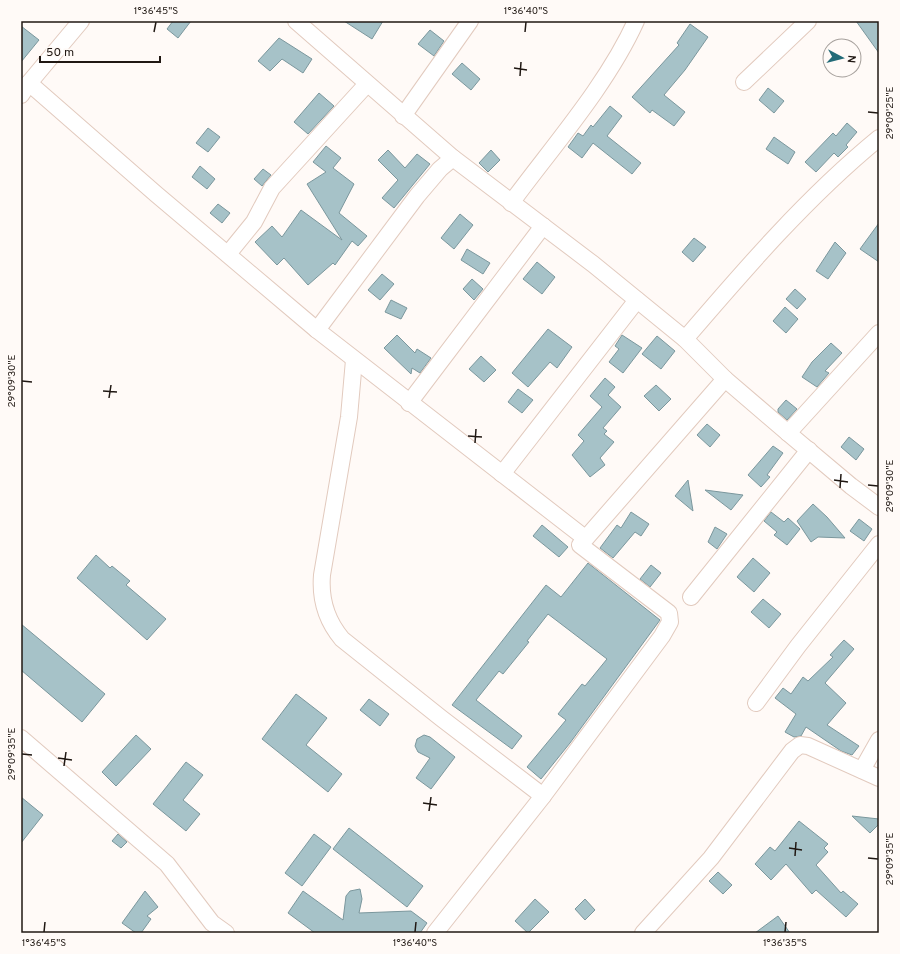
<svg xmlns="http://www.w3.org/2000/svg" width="900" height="954" viewBox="0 0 900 954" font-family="Overpass,sans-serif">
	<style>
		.building { fill: #a6c2c8; stroke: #7b979d }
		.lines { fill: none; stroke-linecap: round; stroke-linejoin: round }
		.minor-casing { stroke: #e2cabe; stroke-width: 18 }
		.minor { stroke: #fff; stroke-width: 16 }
		.ticks { fill: none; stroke: #201813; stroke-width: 1.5 }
		.neatline { fill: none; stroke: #201813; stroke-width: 1.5 }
		.ticks-label { font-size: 10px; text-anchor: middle; fill: #201813 }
	</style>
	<rect width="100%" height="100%" fill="#fffaf7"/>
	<g class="building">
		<polygon points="173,21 191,21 178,38 167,29"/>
		<polygon points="344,21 383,21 372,39"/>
		<polygon points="856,21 879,21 879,53"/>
		<polygon points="690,24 708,37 685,70 664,95 685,112 674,126 652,110 650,113 632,97 679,45 677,43"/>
		<polygon points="21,26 39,40 21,62"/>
		<polygon points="430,30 444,41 434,56 418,44"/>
		<polygon points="279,38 312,59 303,73 282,59 270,71 258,61"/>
		<polygon points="462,63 480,79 471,90 452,74"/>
		<polygon points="768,88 784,101 774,113 759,100"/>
		<polygon points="319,93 334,106 308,134 294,122"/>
		<polygon points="610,106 622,116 607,136 641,163 632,174 593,143 582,158 568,147 578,133 583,136 591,125 593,127"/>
		<polygon points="847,123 857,132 846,145 848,147 838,157 834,153 816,172 805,162 833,133 836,136"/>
		<polygon points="208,128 220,137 208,152 196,143"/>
		<polygon points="774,137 795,152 788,164 766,149"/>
		<polygon points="326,146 341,158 333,168 354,184 339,213 367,236 358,246 352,241 335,265 333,263 308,285 284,258 277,265 255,242 272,226 282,237 301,210 342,240 307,184 326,172 313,162"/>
		<polygon points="388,150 405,168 417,154 430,164 394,208 382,198 398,180 378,160"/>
		<polygon points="491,150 500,160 488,172 479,163"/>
		<polygon points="200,166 215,179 207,189 192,177"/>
		<polygon points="263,169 271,175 262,186 254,179"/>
		<polygon points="218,204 230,213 222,223 210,213"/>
		<polygon points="460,214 473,225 454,249 441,238"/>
		<polygon points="879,223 879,262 860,249"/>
		<polygon points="694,238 706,247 693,262 682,252"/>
		<polygon points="835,242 846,253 828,279 816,271"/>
		<polygon points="467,249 490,263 483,274 461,260"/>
		<polygon points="537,262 555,277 542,294 523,279"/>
		<polygon points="382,274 394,284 380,300 368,290"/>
		<polygon points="472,279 483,289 474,300 463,289"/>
		<polygon points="795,289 806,299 797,309 786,299"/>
		<polygon points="391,300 407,308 401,319 385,312"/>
		<polygon points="785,307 798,319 786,333 773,321"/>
		<polygon points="548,329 572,347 557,368 550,362 528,387 512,373"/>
		<polygon points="397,335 415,353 417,349 431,358 420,373 412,368 411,374 384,348"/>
		<polygon points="622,335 642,348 623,373 609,362 619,349 615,346"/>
		<polygon points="657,336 675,351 661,369 642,354"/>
		<polygon points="831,343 842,353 825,371 829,373 817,387 802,377 812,362"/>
		<polygon points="481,356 496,370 484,382 469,369"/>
		<polygon points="605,378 615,387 608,395 621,407 603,428 607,431 604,434 614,442 600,458 605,465 590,477 572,455 584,441 578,435 602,407 590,396"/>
		<polygon points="656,385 671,399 659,411 644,396"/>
		<polygon points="518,389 533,400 522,413 508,402"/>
		<polygon points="786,400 797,409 787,420 778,412 778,409"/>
		<polygon points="707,424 720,435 710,447 697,435"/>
		<polygon points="849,437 864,449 856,460 841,447"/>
		<polygon points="773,446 783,453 767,475 770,477 761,487 748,475"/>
		<polygon points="688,480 693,511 675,496"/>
		<polygon points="705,490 743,495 731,510"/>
		<polygon points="813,504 827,517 845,538 818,537 811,542 797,521"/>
		<polygon points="631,512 649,524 641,536 635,532 613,558 600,548 617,525 621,528"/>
		<polygon points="771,512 784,522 788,518 800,529 787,545 774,535 777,532 764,521"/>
		<polygon points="859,519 872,529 864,541 850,531"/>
		<polygon points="542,525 568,547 559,557 533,536"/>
		<polygon points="715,527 727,534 717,549 708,542"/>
		<polygon points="96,555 110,568 112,566 130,581 126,585 166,619 147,640 77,578"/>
		<polygon points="753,558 770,573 754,592 737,577"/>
		<polygon points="588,563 660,620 570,743 541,779 527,767 566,720 558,714 582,684 585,686 607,659 548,614 527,641 529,642 503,674 499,671 476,700 522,736 512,749 452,705 546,585 561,597"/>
		<polygon points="651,565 661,573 650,587 640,579"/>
		<polygon points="763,599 781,614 769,628 751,612"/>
		<polygon points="21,624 105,694 82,722 21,670"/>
		<polygon points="844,640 854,649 825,683 846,703 827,725 859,746 852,755 841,751 806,727 801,736 794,737 785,732 796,714 775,698 783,688 791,694 803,677 808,681 833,657 830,655"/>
		<polygon points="296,694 327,718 306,745 342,774 328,792 262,739"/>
		<polygon points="369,699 389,714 380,726 360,710"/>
		<polygon points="136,735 151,749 116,786 102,772"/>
		<polygon points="424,735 430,737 455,757 431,789 416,778 430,758 418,752 415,746 417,739"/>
		<polygon points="186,762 203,775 183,800 200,814 186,831 153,804"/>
		<polygon points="21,797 43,815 21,843"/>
		<polygon points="852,816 879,819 879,824 870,833"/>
		<polygon points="799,821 828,844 824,848 828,852 816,865 841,893 843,891 858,904 846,917 816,890 812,894 786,864 771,880 755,864 770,847 775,851"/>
		<polygon points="349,828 423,886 407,907 333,849"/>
		<polygon points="118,834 127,842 121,848 112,841"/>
		<polygon points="314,834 331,847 302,886 285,873"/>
		<polygon points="718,872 732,885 723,894 709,881"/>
		<polygon points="360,889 362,899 359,913 411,911 427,923 420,933 315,933 288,913 303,891 343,920 346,896 350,891"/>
		<polygon points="145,891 158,907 147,916 151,919 141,933 136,933 122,923"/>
		<polygon points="535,899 549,912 528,933 515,921"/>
		<polygon points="585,899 595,910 585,920 575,909"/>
		<polygon points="778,916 790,933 755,933"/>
	</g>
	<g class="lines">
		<g class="minor-casing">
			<g id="minor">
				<polyline points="296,21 453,158 593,264 685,339 725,379 788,433 851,486 879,507"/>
				<polyline points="744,82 808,21"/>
				<polyline points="29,83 156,194 317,330 585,538"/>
				<polyline points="21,95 29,83 81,21"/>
				<polyline points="403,116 470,21"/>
				<path d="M511 203C553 146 607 85 636 21"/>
				<polyline points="228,254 254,222 272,188 367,84"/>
				<polyline points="317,330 417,196 440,169 453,158"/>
				<path d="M685 339C745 269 807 197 879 138"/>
				<path d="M354 360 349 417 322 575C320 599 326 620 342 639L441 718 543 796"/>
				<polyline points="409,403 543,226"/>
				<polyline points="788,433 879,333"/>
				<polyline points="502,474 637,300"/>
				<polyline points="691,597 809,450"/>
				<polyline points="756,703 798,646 879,544"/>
				<polyline points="21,738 167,864 212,923 226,933"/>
				<polyline points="862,770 879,740"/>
				<polyline points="435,933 543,796 662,636 670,622 669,613 580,545 725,379"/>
				<polyline points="643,933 711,858 792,751 800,745 808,746 879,778"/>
			</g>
		</g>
		<use href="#minor" class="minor"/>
	</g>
	<path class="ticks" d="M154 32 156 22M525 32 526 22M514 68 527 70M520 76 521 62M868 112 878 113M22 381 32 382M103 391 117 392M109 398 111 385M468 436 482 437M475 443 476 429M834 480 848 482M868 485 878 486M840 488 841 474M22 754 32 755M58 758 72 760M64 766 66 752M423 803 437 805M429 811 431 797M789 848 802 850M795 856 796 842M868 858 878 859M44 932 45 922M415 932 416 922M785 932 786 922"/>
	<rect width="900" height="954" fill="none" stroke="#fffaf7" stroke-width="44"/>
	<g transform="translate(842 58) rotate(97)"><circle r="19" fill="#fffaf7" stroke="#a6a09c"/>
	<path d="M0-3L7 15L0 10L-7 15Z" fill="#236b78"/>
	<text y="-6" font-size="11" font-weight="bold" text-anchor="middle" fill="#201813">N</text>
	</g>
	<path d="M40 56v6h120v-6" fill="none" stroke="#201813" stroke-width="2"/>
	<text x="46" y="56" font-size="12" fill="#201813" stroke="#fffaf7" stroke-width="3" paint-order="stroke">50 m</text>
	<rect x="22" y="22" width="856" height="910" class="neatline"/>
	<g class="ticks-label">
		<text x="156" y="14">1°36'45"S</text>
		<text x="526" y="14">1°36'40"S</text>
		<text transform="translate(889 113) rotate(-90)" y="4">29°09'25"E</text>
		<text transform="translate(11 381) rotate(-90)" y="4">29°09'30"E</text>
		<text transform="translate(889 486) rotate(-90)" y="4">29°09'30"E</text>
		<text transform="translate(11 754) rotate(-90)" y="4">29°09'35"E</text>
		<text transform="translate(889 859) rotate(-90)" y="4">29°09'35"E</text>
		<text x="44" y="946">1°36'45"S</text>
		<text x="415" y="946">1°36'40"S</text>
		<text x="785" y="946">1°36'35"S</text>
	</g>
</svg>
